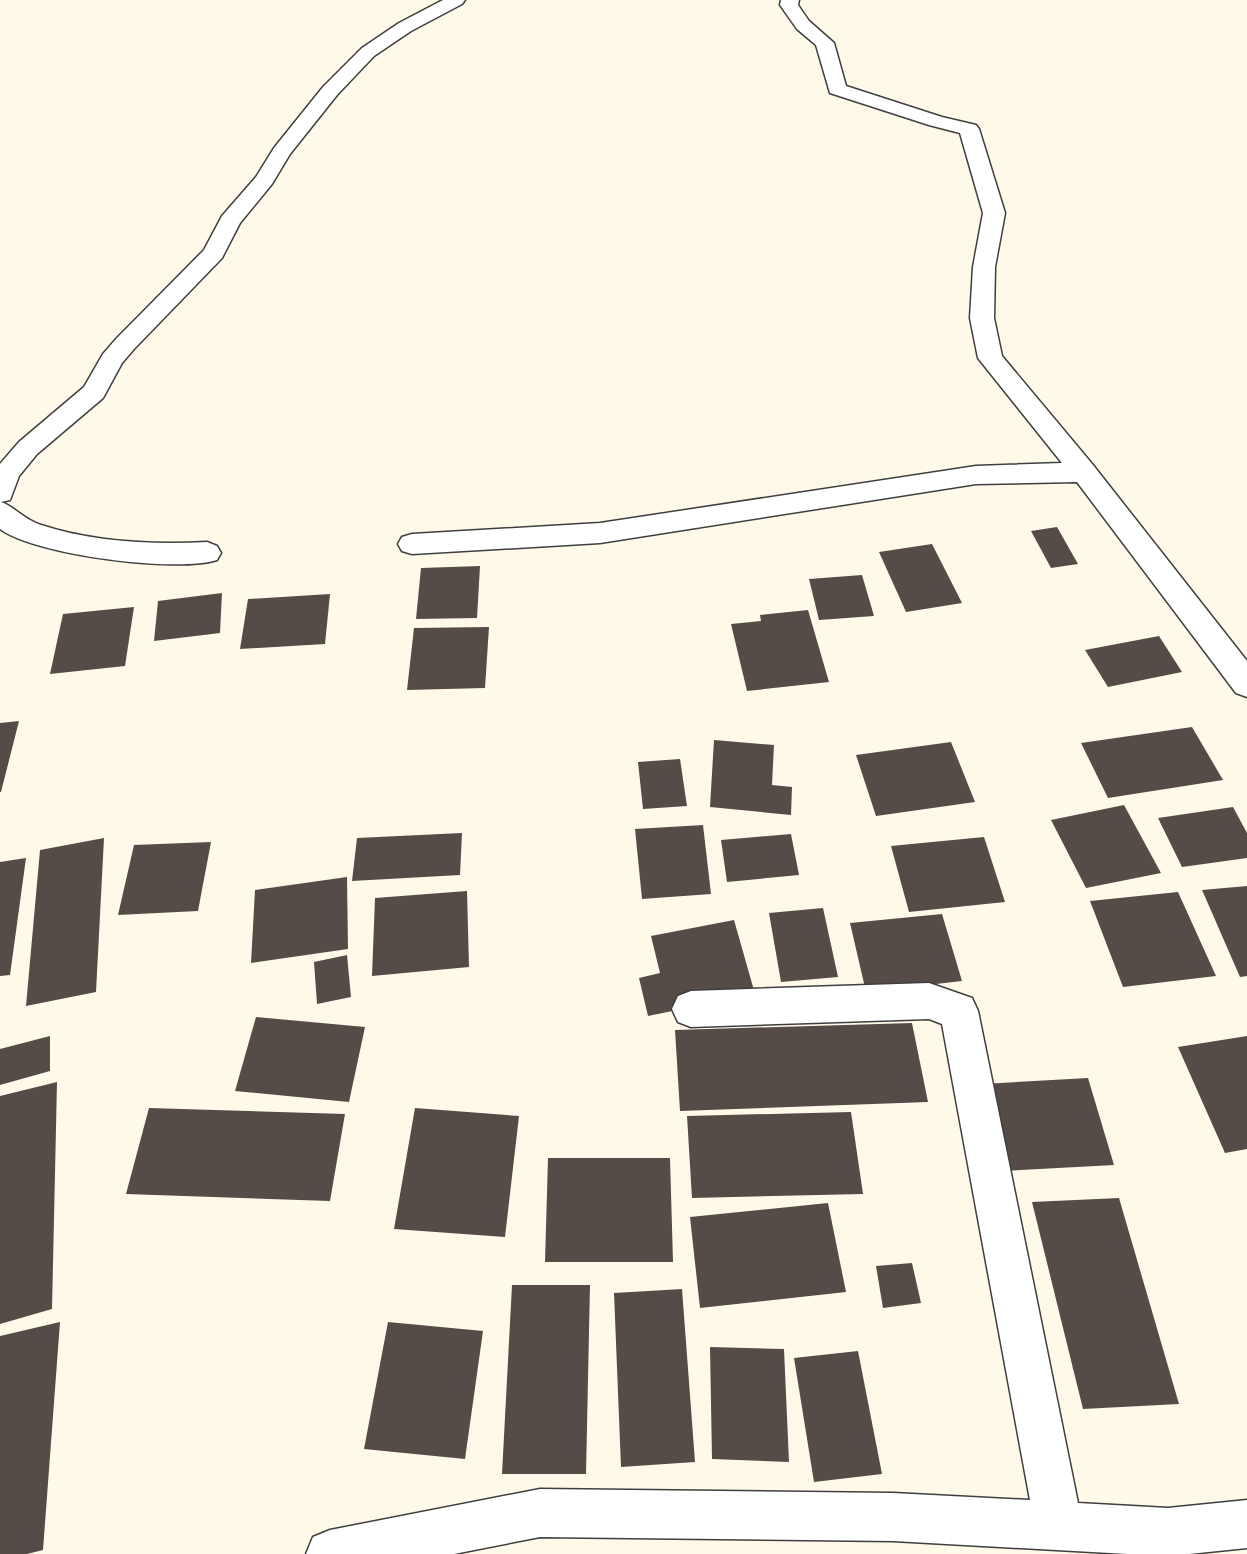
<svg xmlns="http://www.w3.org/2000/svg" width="1247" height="1554" viewBox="0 0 1247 1554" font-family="Lora,serif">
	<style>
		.building { fill: #554c48 }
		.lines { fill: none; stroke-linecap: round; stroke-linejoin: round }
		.street-casing { stroke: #3f3f3f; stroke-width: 3 }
		.street { fill: #fff; fill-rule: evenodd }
	</style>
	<rect width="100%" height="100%" fill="#fff9ea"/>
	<g class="building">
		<polygon points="1057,527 1078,564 1051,568 1031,531"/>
		<polygon points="932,544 962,603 906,612 879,552"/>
		<polygon points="480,566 477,618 416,619 421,568"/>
		<polygon points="862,575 874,616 819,620 809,579"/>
		<polygon points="222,593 220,633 154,641 158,601"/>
		<polygon points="330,594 325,644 240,649 248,599"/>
		<polygon points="134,607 125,666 50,674 63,614"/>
		<polygon points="808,610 829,682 747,691 731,624 761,621 760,615"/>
		<polygon points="489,627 485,688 407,690 414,628"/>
		<polygon points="1159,636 1182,672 1108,687 1085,650"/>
		<polygon points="19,721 1,792 0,792 0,723"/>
		<polygon points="1192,727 1223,780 1108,798 1081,743"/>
		<polygon points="714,740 774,745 772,785 792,787 791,815 710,807"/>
		<polygon points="951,742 975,802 876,816 856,755"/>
		<polygon points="680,759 687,806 643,809 638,762"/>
		<polygon points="1124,805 1161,873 1086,888 1051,820"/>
		<polygon points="1233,807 1247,833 1247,858 1182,867 1158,818"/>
		<polygon points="703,825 711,894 642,899 635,829"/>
		<polygon points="462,833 460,875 352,881 357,838"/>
		<polygon points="791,834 799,875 727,882 721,840"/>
		<polygon points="984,837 1005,902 909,912 891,846"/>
		<polygon points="104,838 96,992 26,1006 40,850"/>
		<polygon points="211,842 198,911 118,915 134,845"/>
		<polygon points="26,858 10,975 0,976 0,862"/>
		<polygon points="347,877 348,949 251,963 255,890"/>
		<polygon points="1247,886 1247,976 1240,977 1202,890"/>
		<polygon points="467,891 469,967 372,976 375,898"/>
		<polygon points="1178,892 1216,976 1123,987 1090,901"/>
		<polygon points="823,908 838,977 781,982 769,913"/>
		<polygon points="942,914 962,981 866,992 850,923"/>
		<polygon points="734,920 755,994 648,1016 639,978 660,973 651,936"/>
		<polygon points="347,955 351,997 317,1004 314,962"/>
		<polygon points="256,1017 365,1027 349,1102 235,1091"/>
		<polygon points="912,1023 928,1102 680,1111 675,1030"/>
		<polygon points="50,1036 50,1071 0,1085 0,1049"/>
		<polygon points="1247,1036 1247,1149 1225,1153 1178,1047"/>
		<polygon points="1088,1078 1114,1165 1004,1171 983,1084"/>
		<polygon points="57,1082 52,1309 0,1324 0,1096"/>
		<polygon points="149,1108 345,1114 330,1201 126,1194"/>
		<polygon points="415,1108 519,1116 505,1237 394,1229"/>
		<polygon points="851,1112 863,1194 692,1198 687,1116"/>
		<polygon points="548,1158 670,1158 673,1262 545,1262"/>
		<polygon points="1119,1198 1179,1404 1083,1409 1032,1202"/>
		<polygon points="828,1203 846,1292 700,1308 690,1217"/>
		<polygon points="912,1263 921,1303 883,1308 876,1266"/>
		<polygon points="512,1285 590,1285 586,1474 502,1474"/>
		<polygon points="682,1289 695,1462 621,1467 614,1293"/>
		<polygon points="60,1322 43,1550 27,1554 0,1554 0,1336"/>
		<polygon points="388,1322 483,1331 465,1459 364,1449"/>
		<polygon points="710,1347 784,1349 789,1462 712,1459"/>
		<polygon points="858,1351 882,1474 814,1482 794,1358"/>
	</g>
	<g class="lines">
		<g class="street-casing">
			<g id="street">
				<path d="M443 0H465L462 4 411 31 374 56 337 95 290 154 272 184 240 223 222 258 134 349 122 363 103 398 37 454 19 476 10 500 1 502C15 507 23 519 41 525 93 542 153 545 207 542L217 546 221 553 217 560C176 573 35 555 0 529V464L19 442 84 387 103 354 116 339 204 250 222 216 256 177 274 148 323 87 362 48 399 23Z"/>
				<polygon points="781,0 799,0 798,5 809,21 834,43 846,86 942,117 976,125 979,129 1005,213 995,267 994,318 1002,356 1093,465 1247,661 1247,697 1236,693 1077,482 976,484 600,543 412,554 402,551 398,544 402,537 412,534 600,523 976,466 1062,463 978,358 970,318 973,267 983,213 960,133 929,125 830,93 816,45 797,29 780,5"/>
				<polygon points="929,983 972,998 978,1011 1078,1503 1168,1508 1247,1500 1247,1548 1189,1554 1128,1554 893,1541 540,1537 454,1554 306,1554 313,1537 330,1530 540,1489 893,1493 1030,1500 942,1024 929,1019 691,1027 678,1022 672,1009 678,996 691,991"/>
			</g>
		</g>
		<use href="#street" class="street"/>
	</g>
</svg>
